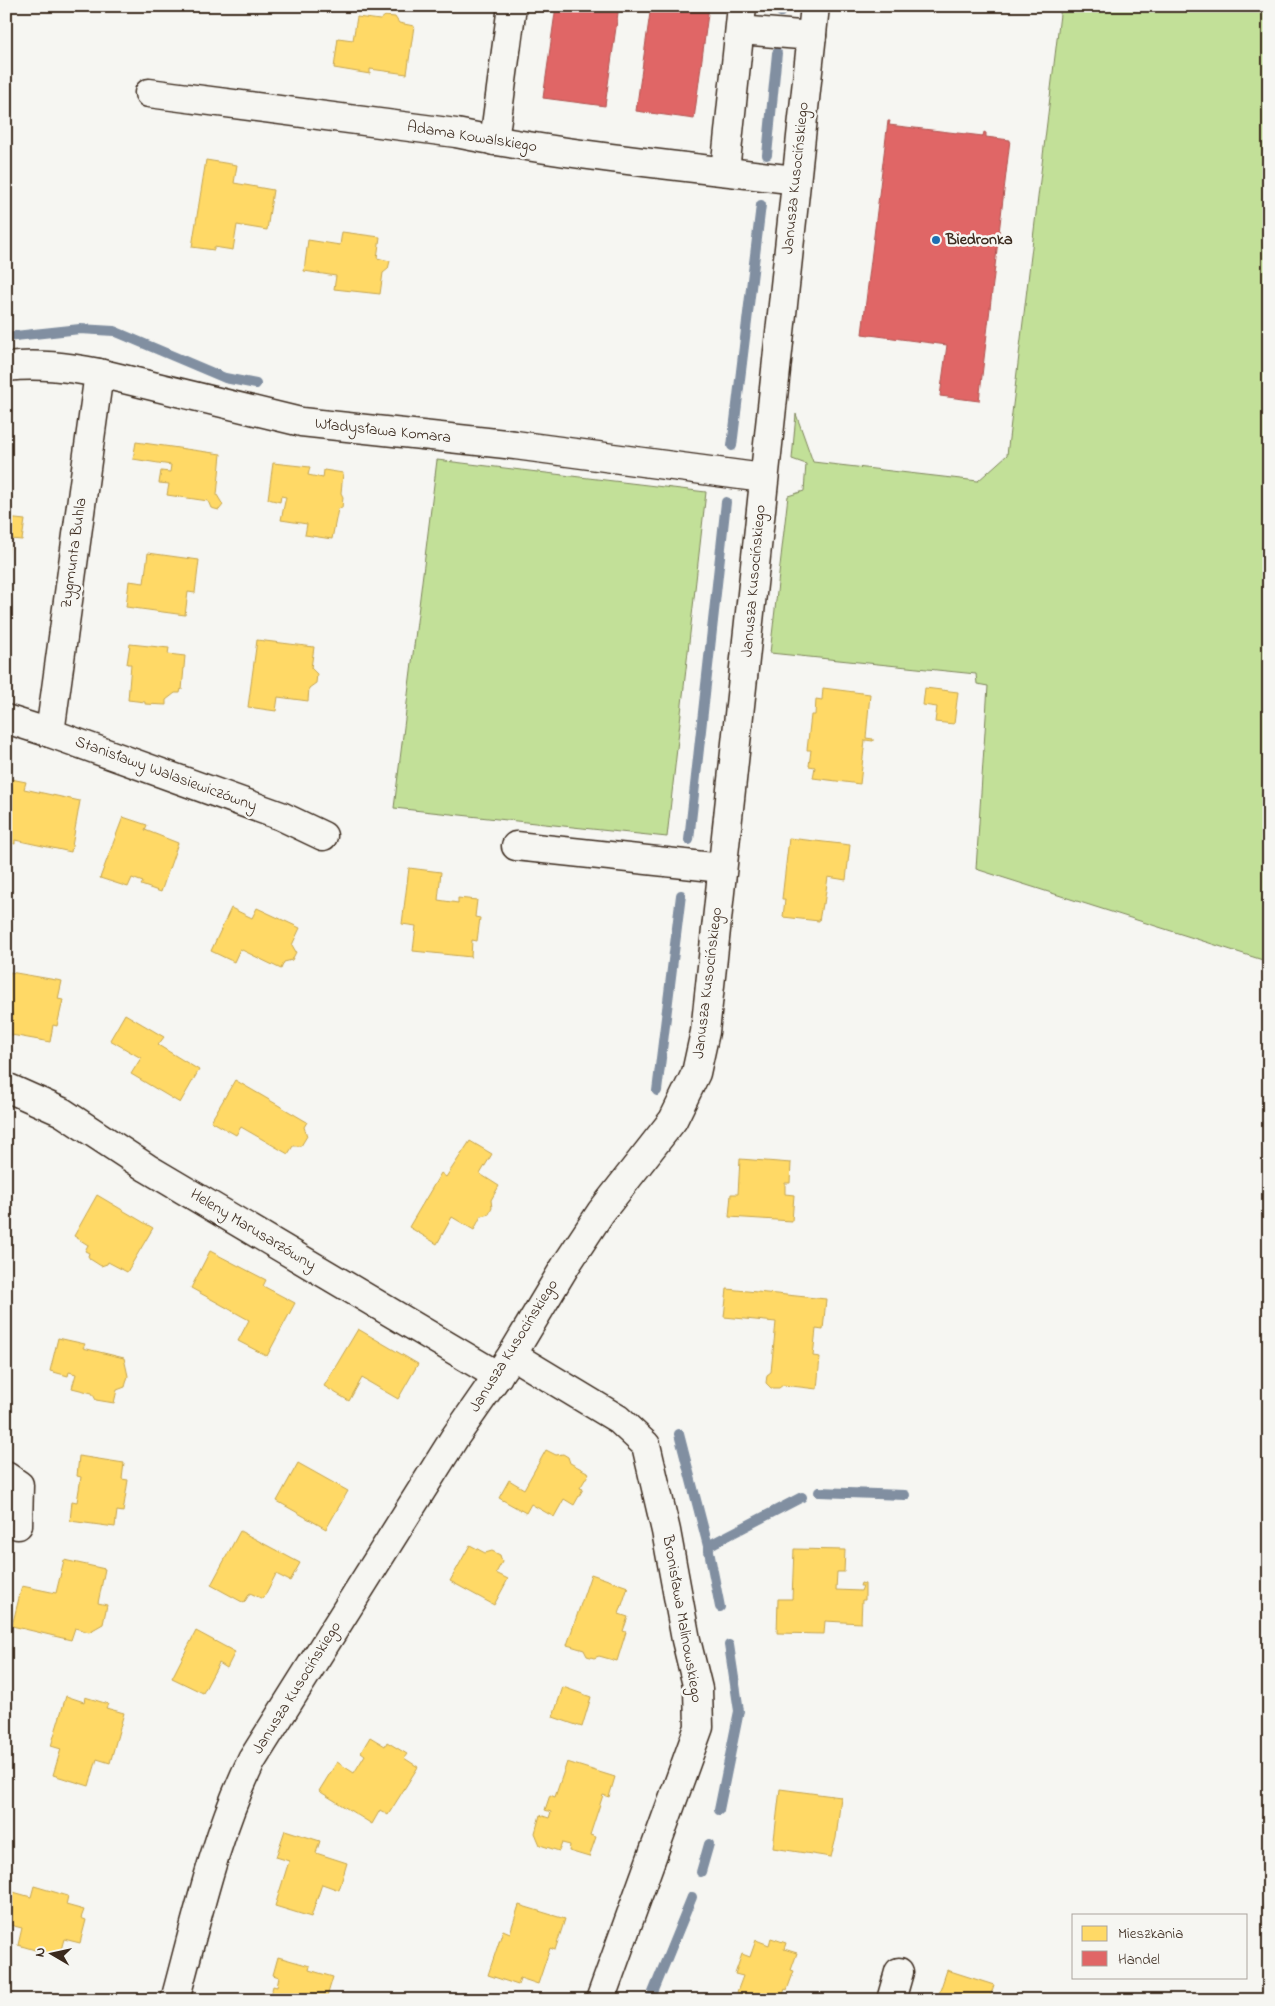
<svg xmlns="http://www.w3.org/2000/svg" width="1275" height="2006" viewBox="0 0 1275 2006" font-family="'Indie Flower',sans-serif">
	<style>
		.green { fill: #c2e098; stroke: #7e855b }
		.homes { fill: #ffd966; stroke: #c4a450 }
		.shops { fill: #e06666; stroke: #ae5450 }
		.lines { fill: none; stroke-linecap: round; stroke-linejoin: round }
		.stream { stroke: #818fa1; stroke-width: 10 }
		.minor-casing { stroke: #3b2a1e; stroke-width: 31 }
		.minor { stroke: #f6f6f2; stroke-width: 28 }
		.poi-dot { fill: #1f6fb2; stroke: #f6f6f2; stroke-width: 2 }
		.labels { text-anchor: middle; dominant-baseline: central; stroke-width: 5; stroke-linejoin: round; paint-order: stroke }
		.street-label { font-size: 16px; fill: #3b2a1e; stroke: #f6f6f2 }
		.poi-label { font-size: 16px; font-weight: bold; fill: #3b2a1e; stroke: #f6f6f2; text-anchor: start }
	</style>
	<rect width="100%" height="100%" fill="#f6f6f2"/>
	<filter id="ink" filterUnits="userSpaceOnUse"><feTurbulence type="fractalNoise" baseFrequency=".02" numOctaves="2"/><feDisplacementMap in="SourceGraphic" scale="10" xChannelSelector="R" yChannelSelector="G"/><feConvolveMatrix kernelMatrix="1 2 1 2 8 2 1 2 1" color-interpolation-filters="sRGB"/></filter>
	<g filter="url(#ink)">
		<g class="green">
			<polygon points="1061,6 1269,6 1269,962 976,869 988,686 977,684 976,674 770,653 788,496 804,491 806,464 792,459 796,414 813,462 978,481 1007,455"/>
			<polygon points="437,460 706,492 667,837 394,808"/>
		</g>
		<g class="homes">
			<polygon points="385,16 395,17 399,23 414,26 407,74 370,69 370,74 334,68 338,38 353,40 357,17 380,20"/>
			<polygon points="206,160 237,165 234,183 273,190 267,230 237,225 233,250 214,247 214,250 192,247"/>
			<polygon points="342,232 380,237 377,258 390,261 388,269 383,273 380,294 334,289 336,276 304,271 308,240 340,245"/>
			<polygon points="136,442 221,454 217,495 223,505 219,510 211,508 208,501 167,495 169,484 159,483 161,471 170,472 171,465 133,459"/>
			<polygon points="273,463 310,467 308,475 323,478 324,470 343,473 341,493 343,497 342,508 338,509 332,539 305,535 307,524 281,520 286,497 281,496 280,502 268,499"/>
			<polygon points="6,518 25,520 22,540 10,539 7,562"/>
			<polygon points="148,553 199,560 195,593 188,592 185,615 126,607 129,581 144,583"/>
			<polygon points="257,640 314,647 311,668 317,674 316,683 309,688 308,701 278,697 276,711 248,707"/>
			<polygon points="130,644 169,648 168,654 185,656 182,690 181,689 180,693 175,693 166,700 166,705 145,704 145,702 128,700 131,664 127,664"/>
			<polygon points="823,688 870,694 866,738 873,739 873,741 865,740 860,784 813,778 815,767 809,766 811,750 807,750 811,715 815,715 816,699 822,700"/>
			<polygon points="925,688 958,692 954,724 935,722 937,707 923,705"/>
			<polygon points="6,778 26,782 24,789 80,801 71,852 15,840 15,844 6,842"/>
			<polygon points="123,817 147,825 145,830 178,843 161,892 141,885 143,882 132,878 128,887 100,878"/>
			<polygon points="789,838 850,845 846,880 828,877 824,904 822,904 819,921 783,917 785,899 782,899"/>
			<polygon points="409,868 441,872 438,900 458,903 458,898 477,900 475,917 480,918 477,941 472,940 471,957 413,951 416,926 402,924"/>
			<polygon points="231,908 252,918 257,908 300,928 292,945 296,952 292,960 284,962 281,969 240,949 234,962 211,951"/>
			<polygon points="10,972 62,981 58,999 63,1000 57,1026 53,1025 50,1042 6,1034 6,993"/>
			<polygon points="125,1014 164,1037 158,1045 199,1070 180,1103 131,1074 141,1058 110,1040"/>
			<polygon points="235,1080 307,1122 304,1127 307,1136 301,1146 293,1146 288,1154 241,1127 236,1135 211,1121"/>
			<polygon points="470,1141 492,1154 480,1174 499,1186 491,1200 492,1208 489,1214 481,1216 474,1230 452,1217 437,1244 409,1227 441,1173 446,1177"/>
			<polygon points="740,1159 791,1163 790,1183 785,1183 785,1194 794,1195 792,1221 729,1217 731,1194 738,1194"/>
			<polygon points="97,1195 153,1228 127,1272 108,1262 107,1264 101,1266 90,1259 88,1256 89,1253 85,1251 88,1245 74,1236"/>
			<polygon points="210,1251 266,1280 263,1286 295,1303 267,1356 238,1341 249,1320 191,1288"/>
			<polygon points="727,1289 826,1299 823,1330 816,1329 813,1356 820,1357 817,1389 783,1385 779,1388 771,1388 766,1383 767,1375 771,1372 776,1322 724,1317"/>
			<polygon points="358,1329 418,1364 398,1399 362,1378 349,1401 324,1386"/>
			<polygon points="58,1338 85,1344 83,1348 124,1358 128,1376 125,1387 117,1390 114,1403 96,1400 92,1393 72,1388 76,1374 69,1372 68,1376 50,1371"/>
			<polygon points="546,1450 556,1455 563,1454 568,1457 570,1463 589,1473 580,1488 583,1489 574,1505 564,1499 554,1517 531,1504 526,1513 499,1498 509,1480 524,1489"/>
			<polygon points="79,1456 124,1463 122,1479 128,1480 123,1512 117,1511 115,1527 70,1521 72,1501 77,1502 81,1477 77,1476"/>
			<polygon points="298,1463 348,1491 326,1529 277,1501"/>
			<polygon points="240,1531 300,1563 290,1581 276,1574 263,1599 250,1593 244,1603 211,1585"/>
			<polygon points="470,1545 485,1553 492,1551 500,1555 502,1562 496,1573 508,1579 494,1605 450,1581"/>
			<polygon points="794,1549 845,1550 844,1572 837,1572 836,1590 861,1591 863,1586 860,1586 861,1583 865,1584 865,1600 862,1600 861,1623 825,1621 824,1634 777,1633 778,1599 792,1599"/>
			<polygon points="64,1560 105,1569 98,1603 107,1605 103,1624 89,1632 75,1628 71,1640 12,1626 22,1586 56,1593"/>
			<polygon points="591,1574 628,1587 619,1614 628,1617 623,1631 626,1632 617,1661 599,1656 594,1658 587,1656 584,1650 567,1645"/>
			<polygon points="196,1631 235,1652 227,1668 219,1663 203,1693 172,1678"/>
			<polygon points="563,1687 591,1697 582,1727 553,1717"/>
			<polygon points="66,1696 84,1702 85,1697 108,1704 106,1708 124,1713 110,1763 97,1759 89,1786 53,1775 61,1749 51,1746"/>
			<polygon points="370,1737 385,1746 387,1742 407,1754 404,1758 418,1767 388,1815 380,1810 372,1824 319,1791 337,1762 354,1773 365,1755 361,1752"/>
			<polygon points="567,1762 615,1777 609,1797 603,1795 590,1835 596,1837 589,1857 569,1851 570,1845 562,1843 559,1851 540,1845 535,1833 540,1815 549,1818 551,1812 545,1810 550,1795 555,1797"/>
			<polygon points="780,1789 841,1797 836,1838 831,1857 773,1848"/>
			<polygon points="285,1830 320,1841 316,1853 347,1863 339,1890 322,1884 311,1917 275,1906 289,1861 276,1857"/>
			<polygon points="34,1886 68,1896 66,1905 84,1910 81,1918 86,1920 80,1943 64,1939 59,1957 18,1945 22,1928 6,1924 6,1890 31,1897"/>
			<polygon points="519,1905 565,1919 555,1950 550,1948 538,1984 520,1978 518,1985 488,1975 503,1930 510,1933"/>
			<polygon points="771,1938 786,1943 784,1949 797,1953 791,1970 794,1971 787,1990 785,1989 781,2000 748,2000 749,1997 737,1992 743,1976 735,1974 742,1954 750,1957 756,1940 769,1945"/>
			<polygon points="278,1957 310,1966 309,1970 333,1977 326,2000 272,2000 270,1998 273,1986 277,1987 279,1977 273,1975"/>
			<polygon points="947,1970 994,1985 989,2000 937,2000"/>
		</g>
		<g class="shops">
			<polygon points="556,6 619,6 605,106 543,98"/>
			<polygon points="651,6 709,6 694,119 636,111"/>
			<polygon points="888,121 890,121 889,125 983,136 984,132 986,133 986,137 1010,140 979,401 940,396 947,345 862,334"/>
		</g>
		<g class="lines">
			<g class="stream">
				<polyline points="781,12 782,6"/>
				<polyline points="767,155 777,53"/>
				<polyline points="6,337 80,329 114,331 225,378 256,384"/>
				<polyline points="732,446 761,205"/>
				<polyline points="689,840 726,502"/>
				<polyline points="657,1091 681,895"/>
				<polyline points="679,1434 708,1546 720,1607"/>
				<polyline points="819,1492 905,1495"/>
				<polyline points="708,1546 802,1497"/>
				<polyline points="719,1810 739,1711 729,1645"/>
				<polyline points="701,1872 709,1844"/>
				<polyline points="650,2000 692,1897"/>
			</g>
			<g class="minor-casing">
				<g id="minor">
					<polyline points="740,30 812,36"/>
					<path d="M149 93 456 133C568 156 682 166 796 180"/>
					<polyline points="494,141 512,6"/>
					<polyline points="725,171 742,6"/>
					<path d="M6 367C38 363 67 367 99 373L301 422 515 445 763 478"/>
					<polyline points="6,719 50,733 281,816 323,836"/>
					<polyline points="50,733 99,373"/>
					<polyline points="516,846 722,868"/>
					<polyline points="6,1087 62,1112 147,1168 498,1376"/>
					<polyline points="512,1355 618,1419 646,1445 666,1531 686,1640 698,1689 699,1727 600,2000"/>
					<polyline points="6,1476 19,1485 18,1525"/>
					<path d="M175 2000C197 1919 215 1835 252 1760L455 1437 512 1355 566 1265 601 1212 673 1120 696 1073 705 1032 815 6"/>
					<polyline points="891,2000 899,1972"/>
				</g>
			</g>
			<use href="#minor" class="minor"/>
		</g>
	</g>
	<circle class="poi-dot" cx="936" cy="240" r="5"/>
	<g class="labels">
		<g class="street-label">
			<text transform="translate(472 137) rotate(9)">Adama Kowalskiego</text>
			<text transform="translate(796 178) rotate(-84)">Janusza Kusocińskiego</text>
			<text transform="translate(383 431) rotate(6)">Władysława Komara</text>
			<text transform="translate(74 553) rotate(-82)">Zygmunta Buhla</text>
			<text transform="translate(754 581) rotate(-85)">Janusza Kusocińskiego</text>
			<text transform="translate(166 774) rotate(20)">Stanisławy Walasiewiczówny</text>
			<text transform="translate(708 983) rotate(-83)">Janusza Kusocińskiego</text>
			<text transform="translate(253 1230) rotate(31)">Heleny Marusarzówny</text>
			<text transform="translate(514 1346) rotate(-58)">Janusza Kusocińskiego</text>
			<text transform="translate(682 1619) rotate(80)">Bronisława Malinowskiego</text>
			<text transform="translate(297 1688) rotate(-58)">Janusza Kusocińskiego</text>
		</g>
		<g class="poi-label">
			<text x="946" y="240">Biedronka</text>
		</g>
	</g>
	<rect width="1275" height="2006" fill="none" stroke="#f6f6f2" stroke-width="25"/>
	<rect x="12" y="12" width="1250" height="1981" fill="none" stroke="#3b2a1e" stroke-width="2" filter="url(#ink)"/>
	<rect x="1072" y="1914" width="175" height="65" fill="#f6f6f2" stroke="#aba49d"/>
	<rect x="1082" y="1926" width="25" height="15" fill="#ffd966" stroke="#aba49d"/>
	<text x="1118" y="1938" font-size="15" fill="#3b2a1e">Mieszkania</text>
	<rect x="1082" y="1951" width="25" height="15" fill="#e06666" stroke="#aba49d"/>
	<text x="1118" y="1964" font-size="15" fill="#3b2a1e">Handel</text>
	<g transform="translate(52 1954) rotate(279)" stroke="#f6f6f2" stroke-width="4" paint-order="stroke">
	<path d="M0-4L9 19L0 12L-9 19Z" fill="#3b2a1e"/>
	<text y="-8" font-size="14" font-weight="bold" text-anchor="middle" fill="#3b2a1e">N</text>
	</g>
</svg>
